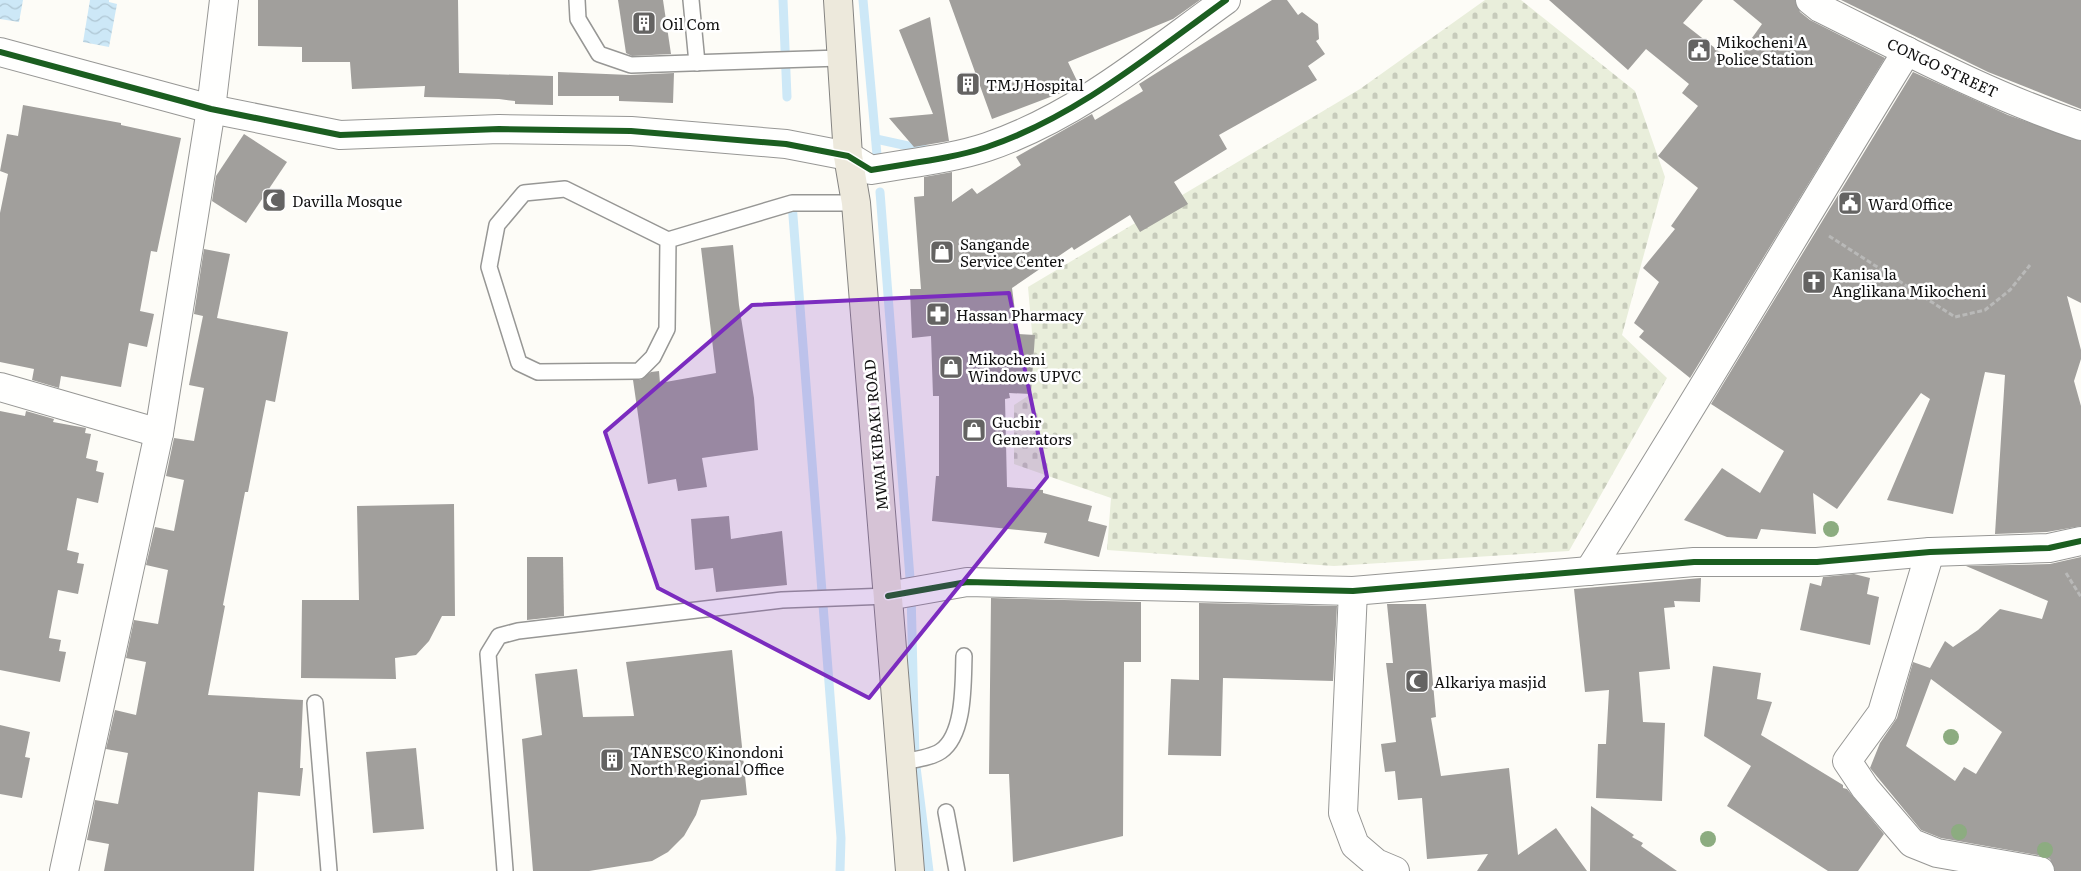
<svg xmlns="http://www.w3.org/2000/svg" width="2081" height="871" viewBox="0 0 2081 871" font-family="Literata,serif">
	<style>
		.cemetery { fill: url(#cemetery-stones) }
		.water { fill: url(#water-waves) }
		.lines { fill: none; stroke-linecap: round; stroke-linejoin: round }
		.stream { stroke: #cde8f7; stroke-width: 9 }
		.building { fill: #a19f9c; fill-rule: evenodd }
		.service-casing { stroke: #979795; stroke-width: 18 }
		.minor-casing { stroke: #979795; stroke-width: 30 }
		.primary-casing { stroke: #858482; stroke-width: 30 }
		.path { stroke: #b9b9b8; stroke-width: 3; stroke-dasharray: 5 2.5; stroke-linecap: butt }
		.service { stroke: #fffffe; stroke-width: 15 }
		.minor { stroke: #fffffe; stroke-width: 28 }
		.primary { stroke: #ede9dc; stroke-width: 28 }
		.cycleway-casing { stroke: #fff; stroke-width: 9 }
		.cycleway { stroke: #1b5e20; stroke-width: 6 }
		.tree { fill: #8cac80 }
		.marked { fill: #7b2cbf; fill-opacity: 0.2; stroke: #7b2cbf; stroke-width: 4; stroke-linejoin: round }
		.labels { text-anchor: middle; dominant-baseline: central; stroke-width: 5; stroke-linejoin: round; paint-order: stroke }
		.poi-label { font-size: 15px; fill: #111; stroke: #fff; text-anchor: start }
		.street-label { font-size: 15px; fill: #111; stroke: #fff }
	</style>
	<defs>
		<pattern id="cemetery-stones" width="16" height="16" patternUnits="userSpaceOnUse" patternTransform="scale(1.25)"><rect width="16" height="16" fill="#e9eedb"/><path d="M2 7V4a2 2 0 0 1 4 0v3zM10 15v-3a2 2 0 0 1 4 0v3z" fill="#c7cbbb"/></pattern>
		<pattern id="water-waves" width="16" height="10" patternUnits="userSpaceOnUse" patternTransform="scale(1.25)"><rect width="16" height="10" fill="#cde8f7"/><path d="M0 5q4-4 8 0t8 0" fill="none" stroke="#afc6d3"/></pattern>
	</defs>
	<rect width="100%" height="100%" fill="#fdfcf7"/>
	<polygon class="cemetery" points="1485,0 1521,0 1635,91 1665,177 1622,335 1667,378 1569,551 1334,566 1107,550 1111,498 1014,464 1014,405 1031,394 1034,355 1028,287 1360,89"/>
	<g class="water">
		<polygon points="0,0 23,0 19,22 0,19"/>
		<polygon points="90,0 109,0 109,2 117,4 109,47 83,42"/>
	</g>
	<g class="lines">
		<g class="stream">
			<polyline points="783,0 787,97"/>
			<polyline points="863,0 877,155"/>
			<polyline points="876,139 931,151"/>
			<polyline points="880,192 911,591 915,759 929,871"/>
			<polyline points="792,203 841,838 840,871"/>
		</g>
	</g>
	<g class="building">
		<polygon points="258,0 458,0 459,73 553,76 553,105 515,104 515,101 499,99 424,97 425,86 352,89 350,62 302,62 302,47 258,46"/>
		<polygon points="618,0 663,0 671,54 632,56 626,53"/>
		<polygon points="949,0 1200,0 1173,19 1068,62 1079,85 1074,88 992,119"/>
		<polygon points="1272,0 1287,0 1298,15 1302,12 1318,24 1319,39 1316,41 1325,54 1308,66 1317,80 1219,135 1227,149 1174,182 1188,204 1140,232 1130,215 1074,250 1072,247 1012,288 1018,334 1035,335 1031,394 1009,393 1010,398 1005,399 1007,487 1043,490 1043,493 1092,506 1088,521 1107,526 1099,557 1044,543 1047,533 932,521 936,476 939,476 939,396 933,396 931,336 912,338 910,289 921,289 914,197 924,196 924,177 952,172 952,202 972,188 977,194 1021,165 1016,157 1092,114 1095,120 1143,91 1139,84"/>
		<polygon points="1549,0 1703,0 1683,23 1734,63 1762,24 1733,0 1795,0 1800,12 1810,20 1885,58 1690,378 1639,337 1644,331 1634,323 1659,282 1643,268 1675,229 1671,226 1698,188 1658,156 1698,106 1682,93 1689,84 1646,49 1628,70"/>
		<polygon points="1841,0 2081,0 2081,109 1988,72"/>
		<polygon points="930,17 949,141 914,147 889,118 933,114 899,30"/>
		<polygon points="558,72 630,75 674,73 673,103 619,101 619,96 558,96"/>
		<polygon points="1913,72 2008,115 2081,141 2081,303 2067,296 2081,350 2081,359 2074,381 2081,406 2081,526 2047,532 1995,534 2005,375 1985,372 1953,514 1887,500 1930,399 1921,393 1837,509 1813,493 1816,534 1761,529 1757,539 1727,537 1684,520 1722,468 1760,493 1784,451 1711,404"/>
		<polygon points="23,105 121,123 121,125 181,138 157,252 151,251 140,311 154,314 147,347 129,343 121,387 61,376 59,388 32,380 34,369 0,362 0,213 8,174 0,171 7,134 18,136"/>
		<polygon points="244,134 287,162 246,223 212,201 216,176"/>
		<polygon points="733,245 739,305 754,398 758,450 702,458 707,487 678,491 676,479 648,484 633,380 640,380 651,372 659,371 660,383 716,373 701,248"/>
		<polygon points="204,249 230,254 217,318 288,332 275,402 266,400 248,492 245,492 223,605 225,606 208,695 303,700 300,768 303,768 300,796 258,792 254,871 104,871 109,844 87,840 93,812 95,800 118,804 128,753 106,749 115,710 136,715 146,662 126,658 134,620 158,624 168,570 146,565 155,527 174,531 184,480 166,476 174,438 194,441 204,388 189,385 203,316 194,314"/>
		<polygon points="0,411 25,416 26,411 54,419 53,422 86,428 85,433 91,434 86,458 98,461 96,471 104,473 98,503 77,498 67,550 79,553 77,563 84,564 78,594 58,590 49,638 61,640 59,651 66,652 60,682 0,670"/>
		<polygon points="454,504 455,616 442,616 429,641 416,655 395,658 396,679 301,678 302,600 359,600 357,506"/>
		<polygon points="729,516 731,539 782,531 787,585 716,592 713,568 695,570 691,519"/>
		<polygon points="527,557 563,557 564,616 527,620"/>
		<path d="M2081 557V871H2055L2050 859 2043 856 1941 838 1921 830 1870 768 1880 743 1897 718 1913 662 1930 668 1945 641 1953 647 1978 630 2000 609 2042 619 2048 601 1966 566 2050 564ZM1931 679 2002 732 1976 774 1964 767 1955 781 1906 746Z"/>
		<polygon points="1854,574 1870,578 1867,594 1879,597 1870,645 1800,630 1810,583 1821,586 1823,577"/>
		<polygon points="1701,578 1700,602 1674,601 1675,607 1664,608 1670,669 1639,672 1643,722 1665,723 1662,801 1596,798 1598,744 1606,744 1609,690 1585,692 1574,589"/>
		<polygon points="991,598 1141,602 1141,662 1124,662 1123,836 1013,862 1009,774 989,774"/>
		<polygon points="1199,603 1337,606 1333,681 1223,678 1221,756 1168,755 1171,679 1199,680"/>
		<polygon points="1387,604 1426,604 1436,717 1431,718 1441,776 1509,768 1518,855 1556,828 1587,871 1477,871 1488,854 1427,859 1422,798 1398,800 1395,771 1385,772 1381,744 1396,742 1386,663 1393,663"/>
		<polygon points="732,650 747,795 701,800 696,815 684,836 668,852 652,861 589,871 533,871 522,739 542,735 535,674 577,669 583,717 634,716 626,662"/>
		<polygon points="1713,666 1761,673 1757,699 1772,702 1761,735 1843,785 1843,788 1847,789 1884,834 1858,871 1828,871 1727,806 1751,766 1704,736"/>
		<polygon points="0,725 30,732 25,757 30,758 22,798 0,794"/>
		<polygon points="416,748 424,829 373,833 366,752"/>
		<polygon points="1591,806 1634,835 1632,837 1643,843 1641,846 1677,871 1590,871"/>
	</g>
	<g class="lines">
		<g class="service-casing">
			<g id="service">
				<polyline points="577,0 578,19 599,54 631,65 840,58"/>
				<polyline points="691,0 697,63"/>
				<polyline points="668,240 667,329 653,357 639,371 538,372 519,363 489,267 497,225 524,193 565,189 668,240 792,203 856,203"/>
				<polyline points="315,703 329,871"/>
				<path d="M901 762C912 760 931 758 941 751 965 734 963 683 964 656"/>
				<polyline points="946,812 957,871"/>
				<polyline points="505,870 488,654 499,636 518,631 782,600 888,596"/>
			</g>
		</g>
		<g class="minor-casing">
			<g id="minor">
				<path d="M1810 0 1820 8C1905 50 1991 96 2081 126"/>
				<path d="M0 52 211 109 340 135 499 129 631 131 786 144 848 156 871 170C909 163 951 159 987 147 1076 117 1151 54 1226 0"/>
				<polyline points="0,387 159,433"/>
				<polyline points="1930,552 1882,713 1847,761 1865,788 1912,843 1937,853 2040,871"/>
				<path d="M1589 571C1698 400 1800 224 1907 51"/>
				<polyline points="1353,591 1343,813 1355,845 1376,863 1395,871"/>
				<polyline points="888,596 967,582 1353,591 1694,562 1817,562 1930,552 2049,548 2081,541"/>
				<polyline points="64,871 159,433 211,109 224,0"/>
			</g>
		</g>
		<g class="primary-casing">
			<polyline id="primary" points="838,0 848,156 856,203 910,871"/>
		</g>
		<g class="path">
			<polyline points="1829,236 1955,317 1985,310 2010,290 2030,265"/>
			<polyline points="2066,573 2081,597"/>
		</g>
		<use href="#service" class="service"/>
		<use href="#minor" class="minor"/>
		<use href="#primary" class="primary"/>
		<g class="cycleway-casing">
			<g id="cycleway">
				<path d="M0 52 211 109 340 135 499 129 631 131 786 144 848 156 871 170C909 163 951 159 987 147 1076 117 1151 54 1226 0"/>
				<polyline points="888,596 967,582 1353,591 1694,562 1817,562 1930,552 2049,548 2081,541"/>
			</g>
		</g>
		<use href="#cycleway" class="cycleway"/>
	</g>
	<g class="tree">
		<circle cx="1831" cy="529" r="8"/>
		<circle cx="1951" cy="737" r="8"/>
		<circle cx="1959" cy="832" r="8"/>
		<circle cx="1708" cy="839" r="8"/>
		<circle cx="2045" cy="850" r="8"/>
	</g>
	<path class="marked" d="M1009 293 1047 477 869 698 658 588 605 432 752 305Z"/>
	<defs>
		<g id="building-square" transform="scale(1.25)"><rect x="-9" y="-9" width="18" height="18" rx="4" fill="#646362" stroke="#fff"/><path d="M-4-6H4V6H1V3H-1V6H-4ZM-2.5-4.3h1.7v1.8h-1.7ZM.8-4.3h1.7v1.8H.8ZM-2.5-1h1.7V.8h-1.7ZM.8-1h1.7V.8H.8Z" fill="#fff"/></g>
		<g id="civic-square" transform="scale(1.25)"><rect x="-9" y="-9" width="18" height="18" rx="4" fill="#646362" stroke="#fff"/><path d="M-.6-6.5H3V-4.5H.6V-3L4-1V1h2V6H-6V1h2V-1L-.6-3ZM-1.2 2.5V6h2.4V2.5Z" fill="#fff"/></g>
		<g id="mosque-square" transform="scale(1.25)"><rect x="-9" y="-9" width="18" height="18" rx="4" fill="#646362" stroke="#fff"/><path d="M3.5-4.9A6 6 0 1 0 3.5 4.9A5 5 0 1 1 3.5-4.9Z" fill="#fff"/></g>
		<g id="shop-square" transform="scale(1.25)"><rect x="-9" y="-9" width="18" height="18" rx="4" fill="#646362" stroke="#fff"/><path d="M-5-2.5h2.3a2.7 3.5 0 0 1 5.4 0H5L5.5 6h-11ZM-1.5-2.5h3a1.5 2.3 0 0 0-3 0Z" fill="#fff"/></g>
		<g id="church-square" transform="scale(1.25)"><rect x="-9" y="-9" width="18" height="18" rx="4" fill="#646362" stroke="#fff"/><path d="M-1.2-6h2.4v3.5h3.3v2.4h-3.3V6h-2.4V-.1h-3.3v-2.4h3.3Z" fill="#fff"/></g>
		<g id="pharmacy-square" transform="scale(1.25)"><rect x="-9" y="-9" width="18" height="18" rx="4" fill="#646362" stroke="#fff"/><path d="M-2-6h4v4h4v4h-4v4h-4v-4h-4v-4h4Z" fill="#fff"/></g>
	</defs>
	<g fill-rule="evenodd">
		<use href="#building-square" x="644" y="23"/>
		<use href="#civic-square" x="1699" y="50"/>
		<use href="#building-square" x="968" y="84"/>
		<use href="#mosque-square" x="274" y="200"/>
		<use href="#civic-square" x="1850" y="203"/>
		<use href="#shop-square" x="942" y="252"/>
		<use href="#church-square" x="1814" y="282"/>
		<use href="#pharmacy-square" x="938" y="314"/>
		<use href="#shop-square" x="951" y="367"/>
		<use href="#shop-square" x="974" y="430"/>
		<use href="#mosque-square" x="1417" y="681"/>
		<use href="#building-square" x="612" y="760"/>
	</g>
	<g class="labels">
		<g class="poi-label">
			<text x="662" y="23">Oil Com</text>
			<text x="1716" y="41">Mikocheni A<tspan x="1716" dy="17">Police Station</tspan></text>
			<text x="986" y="84">TMJ Hospital</text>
			<text x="292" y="200">Davilla Mosque</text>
			<text x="1868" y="203">Ward Office</text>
			<text x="960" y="243">Sangande<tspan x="960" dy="17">Service Center</tspan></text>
			<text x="1832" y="273">Kanisa la<tspan x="1832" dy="17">Anglikana Mikocheni</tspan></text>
			<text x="956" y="314">Hassan Pharmacy</text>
			<text x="968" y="358">Mikocheni<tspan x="968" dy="17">Windows UPVC</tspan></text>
			<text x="992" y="421">Gucbir<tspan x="992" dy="17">Generators</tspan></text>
			<text x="1434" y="681">Alkariya masjid</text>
			<text x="630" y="751">TANESCO Kinondoni<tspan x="630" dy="17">North Regional Office</tspan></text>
		</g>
		<g class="street-label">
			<text transform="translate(1943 67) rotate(25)">CONGO STREET</text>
			<text transform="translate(875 435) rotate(-95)">MWAI KIBAKI ROAD</text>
		</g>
	</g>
</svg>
